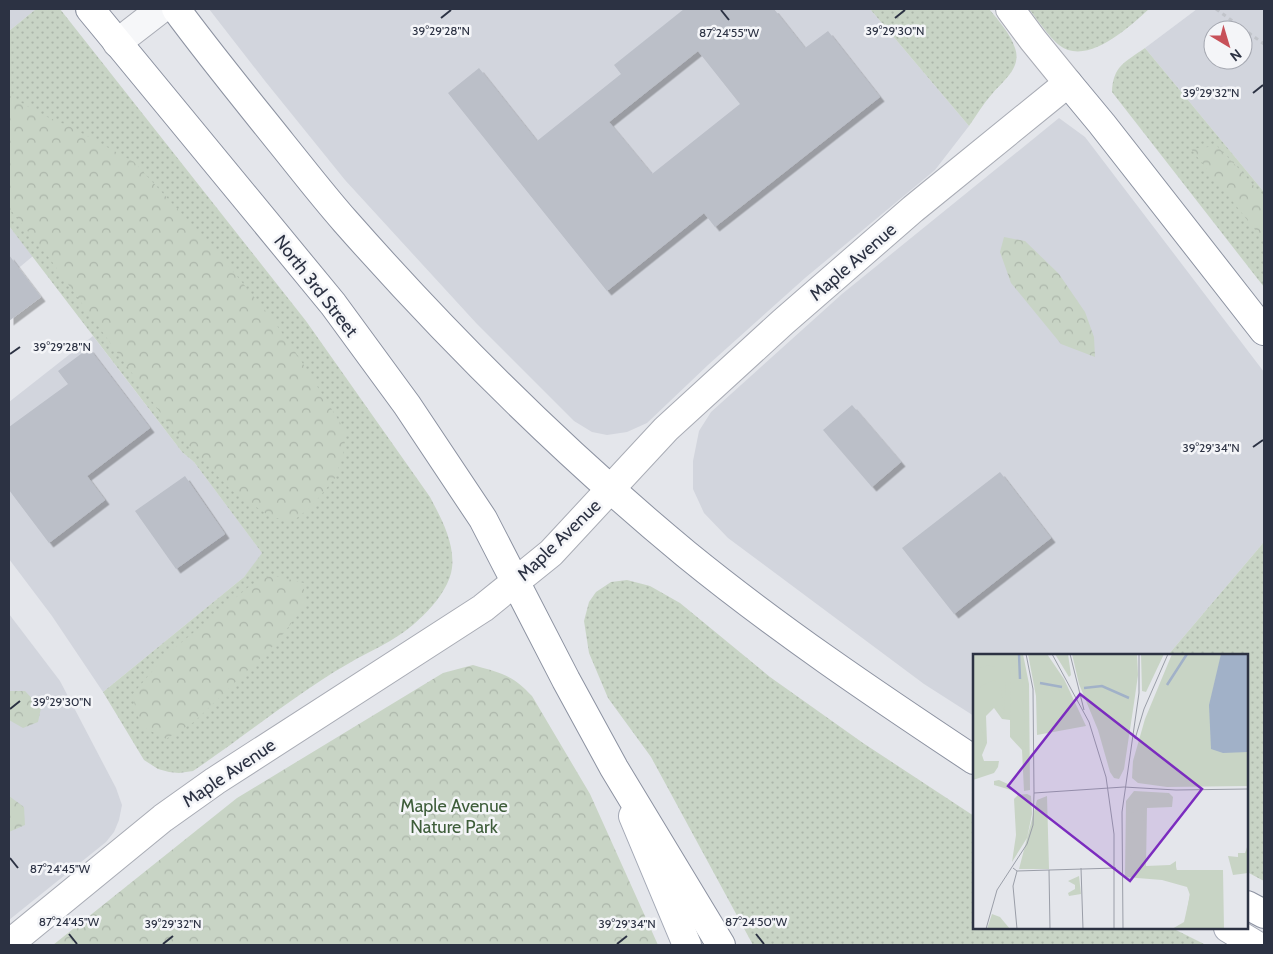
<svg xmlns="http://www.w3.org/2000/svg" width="1273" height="954" viewBox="0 0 1273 954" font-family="Cabin,sans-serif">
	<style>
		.built { fill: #d2d5dd; fill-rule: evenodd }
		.grass { fill: url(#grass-dots) }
		.forest { fill: url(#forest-crowns) }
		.building { fill: #bbbfc8; fill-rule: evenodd; filter: url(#shadow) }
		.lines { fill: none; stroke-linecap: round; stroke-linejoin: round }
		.street-casing { stroke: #a9acb5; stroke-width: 30 }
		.secondary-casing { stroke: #a9acb5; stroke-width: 30 }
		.primary-casing { stroke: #a4a9b6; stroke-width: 30 }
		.highway-casing { stroke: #8c92a1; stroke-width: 30 }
		.path { stroke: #c1c4ca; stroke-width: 3; stroke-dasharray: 4 4; stroke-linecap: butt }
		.street { stroke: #f6f7f9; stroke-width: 28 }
		.secondary { stroke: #fff; stroke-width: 28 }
		.primary { stroke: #fff; stroke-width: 28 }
		.highway { stroke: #fff; stroke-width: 28 }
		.ticks { fill: none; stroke: #2c3243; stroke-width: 2 }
		.labels { text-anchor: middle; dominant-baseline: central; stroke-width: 5; stroke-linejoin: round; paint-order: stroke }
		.street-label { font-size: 18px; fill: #2c3243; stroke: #f4f5f8 }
		.park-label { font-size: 18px; fill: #3e5d3a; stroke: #f4f5f8 }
		.inset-river { fill: none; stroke: #a1b1c8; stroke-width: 2.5 }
		.inset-road { fill: none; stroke: #9a9ea8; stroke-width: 1 }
		.view { fill: #7b2cbf; fill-opacity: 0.15; stroke: #7b2cbf; stroke-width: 2.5 }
		.inset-edge { fill: none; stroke: #2c3243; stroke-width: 2.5 }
		.ticks-label { font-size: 12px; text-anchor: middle; fill: #2c3243; stroke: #f4f5f8; stroke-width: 5; stroke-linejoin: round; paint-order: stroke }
	</style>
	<defs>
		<pattern id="grass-dots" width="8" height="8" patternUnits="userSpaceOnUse" patternTransform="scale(1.25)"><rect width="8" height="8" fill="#c8d4c5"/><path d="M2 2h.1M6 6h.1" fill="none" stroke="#acb6aa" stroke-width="1.8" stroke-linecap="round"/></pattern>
		<pattern id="forest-crowns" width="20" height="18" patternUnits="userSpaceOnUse" patternTransform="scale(1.25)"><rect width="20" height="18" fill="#c8d4c5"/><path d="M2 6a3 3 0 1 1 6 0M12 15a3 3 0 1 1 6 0" fill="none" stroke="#acb6aa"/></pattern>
		<filter id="shadow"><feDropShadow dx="4.5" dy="4.5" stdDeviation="0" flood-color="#0004"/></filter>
	</defs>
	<rect width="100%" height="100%" fill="#e4e6eb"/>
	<g class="built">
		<polygon points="9,9 36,9 9,31"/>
		<polygon points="209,9 870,9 969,126 935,170 805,278 708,365 647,423 627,432 607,435 592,432 574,421 477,324 345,180 265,81"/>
		<path d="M1197 9H1264V192L1145 48ZM1213 30H1243V60H1213Z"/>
		<polygon points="1059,118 1085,137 1264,372 1264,542 1168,655 974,655 974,716 924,684 728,538 704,513 693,489 693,461 699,431 711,412 842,294"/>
		<polygon points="9,226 33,256 9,276"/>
		<polygon points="93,336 182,452 194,462 263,554 244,577 103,692 52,616 9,559 9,402"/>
		<polygon points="9,614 60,681 116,788 122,805 119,820 114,832 106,842 9,920"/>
	</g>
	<g class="grass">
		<path d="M36 9H60L306 321 430 497C441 518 455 543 452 568 448 597 413 628 390 641 375 650 360 656 346 665 330 674 314 685 298 696 263 720 229 747 193 771L179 773 169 772 158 769 144 760 103 692 244 577 262 553 194 462 182 452 9 226V31Z"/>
		<path d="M870 9H989C999 21 1010 33 1015 48 1022 68 1003 81 992 94 983 104 976 116 969 126Z"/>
		<path d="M1029 9H1149C1129 27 1087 67 1059 45 1050 38 1036 18 1029 9Z"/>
		<path d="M1145 48 1264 192V287L1112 92C1113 66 1125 62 1145 48Z"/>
		<polygon points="1264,542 1264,881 1247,872 1247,655 1168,655"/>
		<polygon points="627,580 650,586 680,603 770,677 863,743 974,816 974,928 1172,928 1206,945 753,945 651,757 608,698 589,653 584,621 589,602 596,592 611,582"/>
	</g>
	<g class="forest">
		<polygon points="9,95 40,114 69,126 134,162 217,252 273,320 298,356 346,432 343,455 335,478 311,507 293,521 271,517 231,490 167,422 50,259 9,208"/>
		<polygon points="1217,146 1242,172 1264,198 1264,241 1191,149"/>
		<polygon points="1004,237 1025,241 1059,274 1085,312 1094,337 1095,357 1061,344 1011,283 1000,252"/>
		<polygon points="271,575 304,583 304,607 275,644 194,722 166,739 141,726 132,695 165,656 251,585"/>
		<path d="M473 665C500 673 512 674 532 696L590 794 658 945H53L237 798 443 673Z"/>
		<polygon points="9,691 25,691 41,708 38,722 23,728 9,720"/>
		<polygon points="9,796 24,807 25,825 9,832"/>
	</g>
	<g class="building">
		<path d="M684 9H774L805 48 828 31 880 97 715 227 704 213 607 291 448 93 479 68 537 141 621 74 614 65ZM698 51 740 104 652 174 609 122Z"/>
		<polygon points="9,255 41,297 9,321"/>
		<polygon points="89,348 150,428 87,476 105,500 49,543 9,490 9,427 68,384 58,371"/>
		<polygon points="852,405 901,462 872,487 823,430"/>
		<polygon points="1000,472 1051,538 954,614 902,548"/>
		<polygon points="185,476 225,534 176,569 135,511"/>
	</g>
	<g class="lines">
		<g class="street-casing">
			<polyline id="street" points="117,43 161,9"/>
		</g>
		<g class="secondary-casing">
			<polyline id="secondary" points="9,944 163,818 215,781 483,608 551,553 666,429 783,322 913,209 1068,83 1033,40 1010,9"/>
		</g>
		<g class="primary-casing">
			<g id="primary">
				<polyline points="633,816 687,945"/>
				<polyline points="1228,928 1256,945"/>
			</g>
		</g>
		<g class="highway-casing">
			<g id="highway">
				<polyline points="90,9 333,304 407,405 483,519 566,680 614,768 721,945"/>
				<path d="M176 9C210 55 246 99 282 144 303 170 323 196 345 221 450 340 564 453 686 554 778 629 876 695 974 760"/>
				<polyline points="1068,83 1102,124 1264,331"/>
				<polyline points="1247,905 1264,914"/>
			</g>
		</g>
		<polyline class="path" points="1216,9 1264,44"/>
		<use href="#street" class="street"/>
		<use href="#secondary" class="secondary"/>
		<use href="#primary" class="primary"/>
		<use href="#highway" class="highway"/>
	</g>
	<path class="ticks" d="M721 10 729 20M441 18 451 10M895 18 905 10M1253 93 1263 85M10 354 20 347M1253 447 1263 440M10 709 20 701M10 858 18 868M69 934 77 944M756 934 764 944M163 944 173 936M617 944 627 936"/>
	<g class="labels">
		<g class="street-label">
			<text transform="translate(853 262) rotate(-41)">Maple Avenue</text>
			<text transform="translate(316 286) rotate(52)">North 3rd Street</text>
			<text transform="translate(559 540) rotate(-44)">Maple Avenue</text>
			<text transform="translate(229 773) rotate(-34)">Maple Avenue</text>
		</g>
		<g class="park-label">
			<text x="454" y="806">Maple Avenue<tspan x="454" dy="21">Nature Park</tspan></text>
		</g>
	</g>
	<g transform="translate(973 654)">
		<rect width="275" height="275" fill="#e4e6eb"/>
		<path d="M0 0H50L56 30 57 136 51 137 49 96 37 83V66L29 65 21 54 13 62 14 89 9 101 11 107H26L25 113 21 119 0 126ZM55 0H74L91 25 113 72 64 81 63 42ZM82 0H95L98 21 96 23ZM99 0H164L165 21 161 49 151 115 146 125 141 124 137 118 125 76 106 30ZM168 0H191L173 38 169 37ZM161 137 196 139 200 143 199 153 174 154 173 212 197 211 203 207V216H250L251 275H199L211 268 217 241 214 233 189 226 152 223 153 147ZM54 140 58 142 59 160 54 184 39 208 43 181 41 145 45 141ZM74 142 76 215H46L64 146ZM19 260 27 263 37 275H14Z" fill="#c8d4c5"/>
		<path d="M3 0H47L38 6 26 3 23 6H7ZM199 0H275V132L194 133 165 129 159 124 160 107 172 65ZM17 11 27 15 33 27 31 60 28 35 21 26 8 32 0 57V13V24L6 14ZM44 11 49 20 54 124 50 93 38 81 37 15ZM0 61 12 82 8 95 0 96ZM0 99 14 110 0 124ZM26 126 37 131 38 136 21 131V127ZM193 143 197 144V150L177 152 172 148ZM168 155 173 174V213L198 212 202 208 204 217H248L250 266 244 275H211L217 239 214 230 197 224H170L164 218 157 201 155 170 156 160ZM275 190V219L260 221 255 202 265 203V199H272ZM106 222 108 240 96 242 95 239 102 235V231L95 227Z" fill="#c8d4c5"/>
		<path d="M248 0H275V98L250 99 238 95 236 51Z" fill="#a1b1c8"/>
		<path class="inset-river" d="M46 0 47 25M67 29 89 33M194 31 214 0M111 34 129 32 156 44"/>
		<path class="inset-road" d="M53 0 60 35 61 139M79 0 116 68 133 123 141 180V275M97 0 111 56M162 85 171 55 195 0M40 214 44 217 143 214M108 214 110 275M76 216 77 275M44 217 40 232 44 275M13 275 24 236 54 190 60 171 61 139 151 133 203 136 275 135M150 275 149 158 166 39V0"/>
		<path class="view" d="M107 40 229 135 157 227 35 132Z"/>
		<rect width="275" height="275" class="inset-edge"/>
	</g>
	<g class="ticks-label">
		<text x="441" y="35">39°29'28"N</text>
		<text x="895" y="35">39°29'30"N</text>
		<text x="729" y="37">87°24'55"W</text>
		<text x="1211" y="97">39°29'32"N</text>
		<text x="62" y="351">39°29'28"N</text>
		<text x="1211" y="452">39°29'34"N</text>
		<text x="62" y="706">39°29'30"N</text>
		<text x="60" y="873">87°24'45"W</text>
		<text x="69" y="926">87°24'45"W</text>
		<text x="756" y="926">87°24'50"W</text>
		<text x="173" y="928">39°29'32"N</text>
		<text x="627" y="928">39°29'34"N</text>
	</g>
	<rect width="1273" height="954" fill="none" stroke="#2c3243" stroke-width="20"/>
	<g transform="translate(1228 45) rotate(142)"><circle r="24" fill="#f4f5f8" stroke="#a4a7b0"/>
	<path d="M0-4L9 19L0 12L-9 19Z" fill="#c75159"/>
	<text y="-8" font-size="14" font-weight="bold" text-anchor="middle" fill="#2c3243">N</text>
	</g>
</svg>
